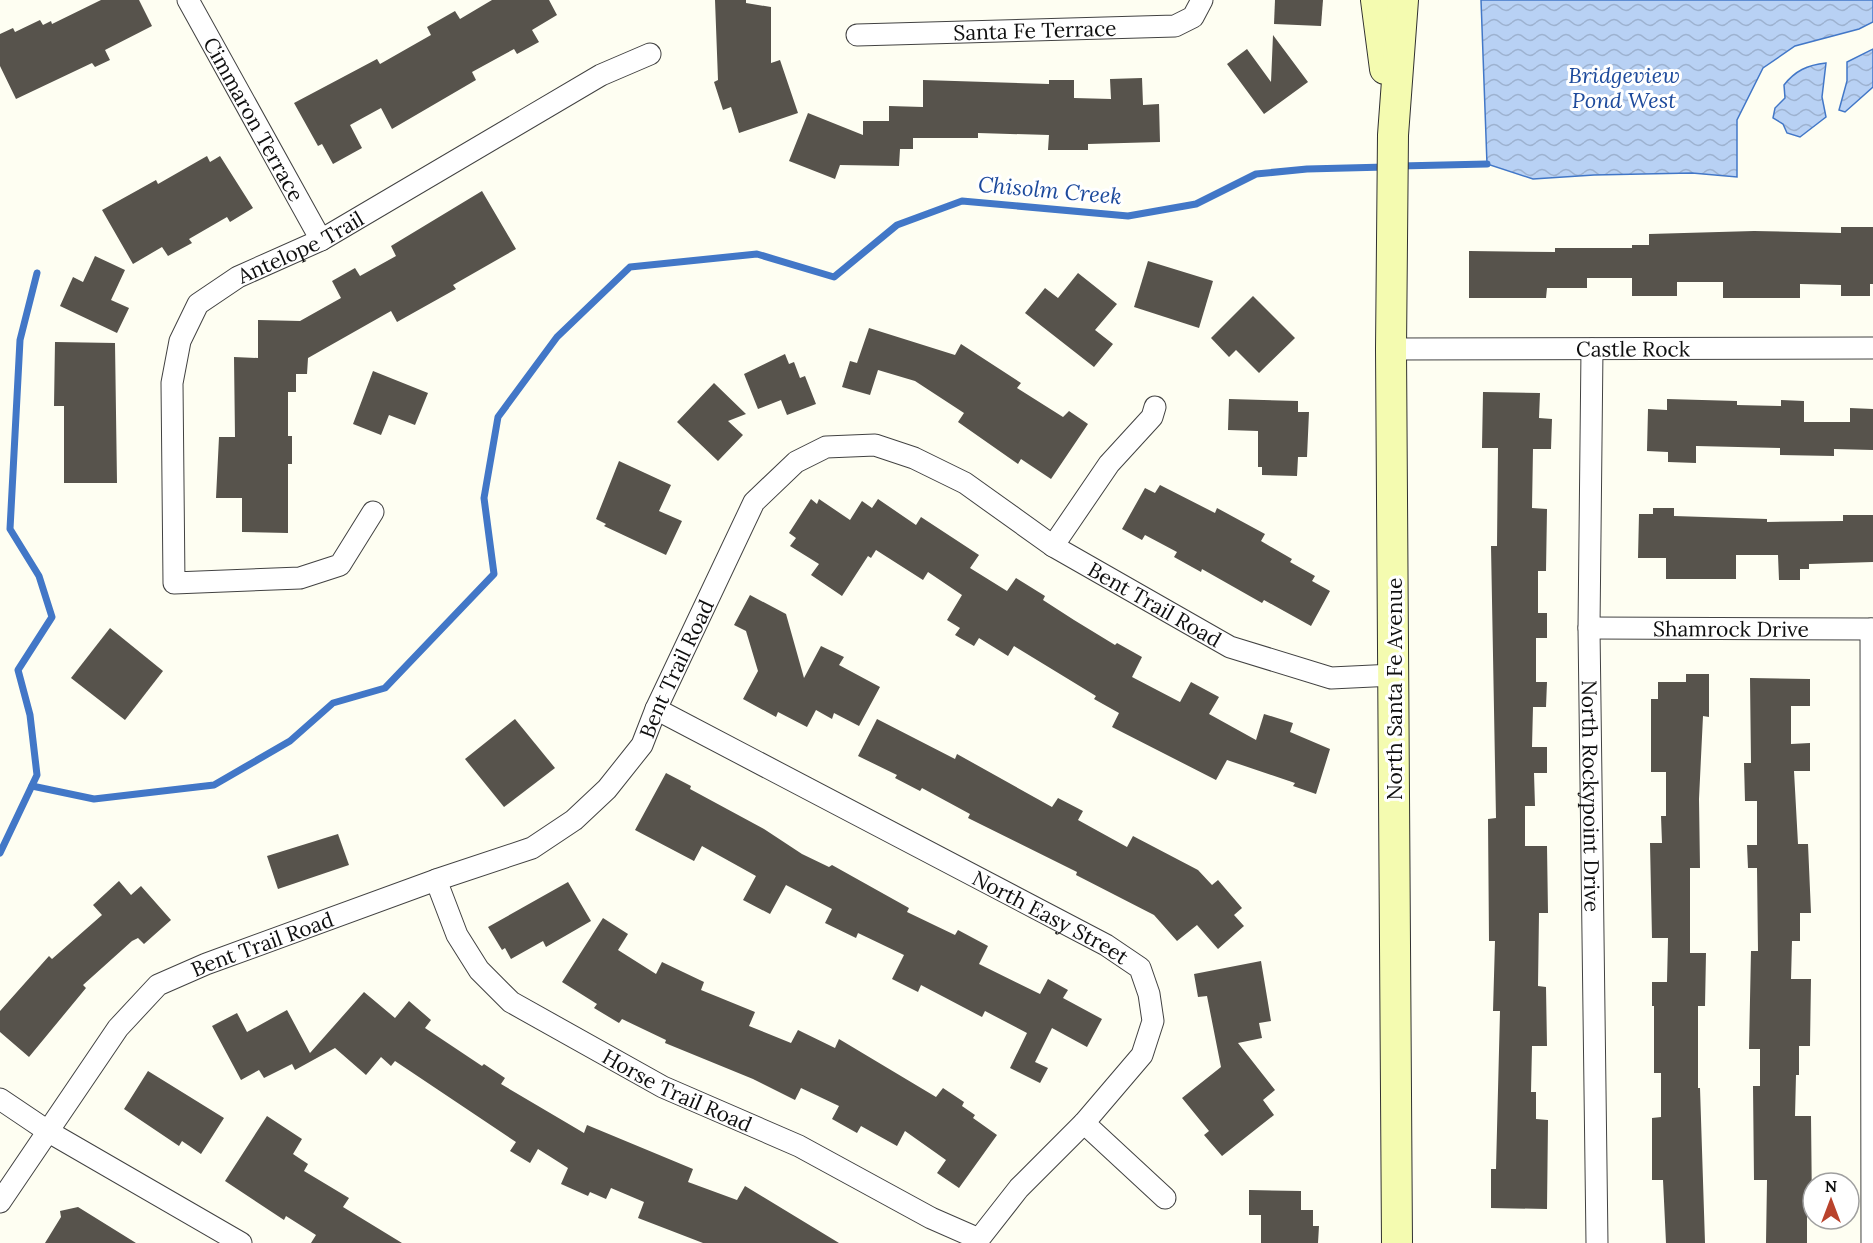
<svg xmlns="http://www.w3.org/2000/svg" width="1873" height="1243" viewBox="0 0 1873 1243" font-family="Lora,serif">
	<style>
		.water { fill: url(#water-waves); stroke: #4277c7; stroke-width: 1.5 }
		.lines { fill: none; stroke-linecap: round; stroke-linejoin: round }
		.stream { stroke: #4277c7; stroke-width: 7 }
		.building { fill: #57534c }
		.minor-casing { stroke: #424242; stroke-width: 23 }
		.secondary-casing { stroke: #313131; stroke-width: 32 }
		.minor { stroke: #fff; stroke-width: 21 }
		.secondary { stroke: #f4fbb0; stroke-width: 30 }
		.labels { text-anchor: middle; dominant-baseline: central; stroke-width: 6; stroke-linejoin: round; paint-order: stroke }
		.street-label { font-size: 21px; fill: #0f0f0f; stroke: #fff }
		.water-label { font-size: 22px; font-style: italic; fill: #1d4a9c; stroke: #fff }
	</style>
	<defs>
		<pattern id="water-waves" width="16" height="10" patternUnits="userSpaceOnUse" patternTransform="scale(1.5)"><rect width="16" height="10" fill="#b8d1f4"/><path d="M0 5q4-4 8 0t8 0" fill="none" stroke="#9db2d0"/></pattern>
	</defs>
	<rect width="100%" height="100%" fill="#fefef2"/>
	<g class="water">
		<polygon points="1481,0 1873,0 1873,22 1859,29 1795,46 1763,68 1737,120 1737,177 1692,173 1594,175 1533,179 1487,164"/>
		<polygon points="1873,49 1873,87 1845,112 1839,110 1847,81 1847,62"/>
		<path d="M1826 63 1822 97 1826 117 1800 137 1787 133 1783 124 1773 118 1775 108 1785 98 1784 85C1795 71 1807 65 1826 63Z"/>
	</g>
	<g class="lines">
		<g class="stream">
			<polyline points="1400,166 1487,164"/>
			<polyline points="32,786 94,799 214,785 290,741 333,703 385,688 494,574 484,498 498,417 557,337 630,267 757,254 834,277 897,225 962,201 1128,216 1196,204 1256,174 1307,169 1386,167"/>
			<polyline points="0,853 37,775 30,715 18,670 52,617 39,576 10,529 20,340 37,273"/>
		</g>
	</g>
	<g class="building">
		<polygon points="101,0 139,0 152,26 105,50 110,60 95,67 92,63 16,99 0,66 0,34 13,28 15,32 40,20 43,25 51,21 52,24"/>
		<polygon points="492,0 549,0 557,15 532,30 539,42 517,54 514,49 472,72 476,80 392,129 381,108 350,125 362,148 333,164 322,144 318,146 294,103 377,59 380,64 431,35 427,27 455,11 460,19"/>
		<polygon points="715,0 746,0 746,3 771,7 771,63 780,60 798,113 739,133 731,107 723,110 714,82 718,80"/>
		<polygon points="1275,0 1323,0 1321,26 1274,24"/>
		<polygon points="1273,35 1308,82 1264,114 1227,64 1247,49 1271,82"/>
		<polygon points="1142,78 1143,105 1159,104 1160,142 1088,144 1088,150 1048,150 1049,135 978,133 978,138 913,138 913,149 900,149 899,166 840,165 835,179 789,161 808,113 863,135 863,121 889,121 889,106 923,107 923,80 1049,84 1049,80 1074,80 1074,98 1111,99 1110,79"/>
		<polygon points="207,156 210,162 220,156 253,208 230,222 227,217 189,239 192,243 168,256 162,247 133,264 102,210 156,180 158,184"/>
		<polygon points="482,191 516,249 453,285 456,289 397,322 391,311 308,358 307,374 296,374 296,392 288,392 288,436 292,436 292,464 288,464 288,533 242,532 242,498 216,498 219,437 235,437 234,357 258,358 258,320 300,321 341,298 332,281 355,268 360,276 396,256 391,246"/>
		<polygon points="1841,227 1873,227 1873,284 1870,284 1870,296 1841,296 1841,285 1800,284 1800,298 1723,298 1723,282 1677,282 1677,296 1632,296 1632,278 1587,278 1587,288 1547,288 1546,298 1469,298 1469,251 1555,252 1555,248 1632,248 1632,245 1649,245 1649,234 1754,231 1841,233"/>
		<polygon points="95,256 125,270 111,300 129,308 117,333 60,306 73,277 83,282"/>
		<polygon points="1148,261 1213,281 1199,328 1134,307"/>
		<polygon points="1078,273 1117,304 1095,330 1113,344 1094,367 1025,313 1045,288 1058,298"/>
		<polygon points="1253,296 1295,338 1259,373 1236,350 1229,357 1211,338"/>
		<polygon points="869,328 955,355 961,344 1021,383 1017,388 1063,417 1069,411 1088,424 1051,479 1021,459 1018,464 958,422 964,413 915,381 878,370 870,395 842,387 850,361 857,363"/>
		<polygon points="55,342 115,343 117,483 64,483 64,406 54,406"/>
		<polygon points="785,354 789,364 794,362 800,378 805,376 816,404 787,415 781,400 758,409 744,374"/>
		<polygon points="373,371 428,393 415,425 389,415 381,435 353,424"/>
		<polygon points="714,383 746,414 728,421 743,435 718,461 677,422"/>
		<polygon points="1483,392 1540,393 1539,418 1552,419 1551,449 1533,449 1532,508 1547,509 1546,571 1538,571 1538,613 1547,613 1547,638 1536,638 1536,682 1547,682 1546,707 1533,707 1532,747 1547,747 1547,773 1534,773 1535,806 1525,806 1525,846 1547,846 1548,913 1539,913 1538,986 1546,987 1547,1046 1532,1046 1531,1092 1536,1092 1536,1119 1548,1120 1547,1209 1491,1208 1491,1169 1496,1169 1500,1011 1493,1011 1495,941 1489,941 1488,819 1496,818 1491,546 1497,546 1498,448 1482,448"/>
		<polygon points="1229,399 1298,401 1298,412 1309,412 1307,457 1298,457 1297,476 1262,475 1262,467 1258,467 1258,431 1228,430"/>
		<polygon points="1667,399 1737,401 1737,405 1781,406 1781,400 1804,401 1804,422 1850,422 1850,408 1873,409 1873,450 1834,449 1834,456 1780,455 1780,448 1696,446 1696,463 1668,462 1668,452 1647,451 1648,409 1667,410"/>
		<polygon points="619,461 671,485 659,511 682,521 666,555 604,526 606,524 596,519"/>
		<polygon points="1160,485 1215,513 1217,508 1265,534 1261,541 1292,559 1290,562 1315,576 1312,581 1330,591 1311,626 1264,600 1262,603 1202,569 1201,572 1174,557 1177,552 1145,535 1142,540 1122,529 1145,488 1155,493"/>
		<polygon points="811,499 817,504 819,499 850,520 862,501 872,508 878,499 916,525 921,517 979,555 970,568 1007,591 1016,578 1045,596 1043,600 1074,620 1115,645 1117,643 1142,657 1132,677 1180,702 1191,682 1219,697 1209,714 1256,740 1264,714 1293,723 1290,732 1330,749 1316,794 1293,786 1295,783 1227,760 1216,780 1112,727 1119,713 1094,699 1096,696 1014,646 1008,656 979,638 974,646 955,635 960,628 947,620 962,595 928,572 923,580 876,550 871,558 868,556 842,596 811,575 819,564 790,546 796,538 789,533"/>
		<polygon points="1653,508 1674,508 1674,516 1767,519 1767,522 1843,521 1843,515 1873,515 1873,562 1809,564 1809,569 1800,569 1800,580 1779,580 1778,555 1736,555 1736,579 1666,579 1666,558 1638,558 1639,514 1653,514"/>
		<polygon points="750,595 786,614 804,678 821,646 844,657 839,665 880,687 859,726 834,713 832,719 816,710 807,727 778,712 776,717 743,699 758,671 746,631 734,625"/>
		<polygon points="110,628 163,671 125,720 71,678"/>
		<polygon points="1686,674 1709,674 1709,717 1703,716 1699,799 1700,868 1690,868 1690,953 1706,953 1705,1006 1698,1006 1698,1088 1700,1088 1705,1243 1666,1243 1663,1180 1652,1180 1652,1118 1661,1117 1661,1073 1654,1073 1654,1006 1652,1006 1652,982 1667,982 1668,938 1652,938 1650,843 1662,843 1661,816 1666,816 1666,772 1651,772 1651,699 1658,699 1658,682 1686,682"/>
		<polygon points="1750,678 1810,679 1810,706 1791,706 1791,744 1810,743 1810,771 1794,771 1798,844 1808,844 1811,913 1800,913 1800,941 1792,941 1791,979 1811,979 1810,1046 1799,1046 1799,1075 1796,1075 1795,1116 1811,1116 1812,1210 1807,1210 1807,1243 1766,1243 1767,1180 1754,1180 1753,1086 1760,1086 1760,1049 1749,1049 1751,951 1758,951 1757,868 1748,868 1747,845 1757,845 1757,801 1745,801 1744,763 1751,763"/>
		<polygon points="515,719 555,768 504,807 465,759"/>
		<polygon points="877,719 955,759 957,754 1052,807 1058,798 1083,811 1078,820 1127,847 1133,836 1198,870 1212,885 1218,880 1242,908 1234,915 1244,926 1218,949 1197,925 1177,941 1154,915 1076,875 1077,872 968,818 970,814 922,788 920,791 895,778 897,775 858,756"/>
		<polygon points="666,773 691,786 690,789 764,829 802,854 829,867 832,865 909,908 907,912 955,935 958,930 988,946 979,964 1040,994 1048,979 1068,990 1063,998 1102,1019 1087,1047 1052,1028 1035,1062 1048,1068 1040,1083 1010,1068 1027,1033 985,1011 982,1017 921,985 918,992 892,979 904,955 858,933 856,938 825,923 832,909 786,885 770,914 743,900 756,876 702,846 694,861 635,830"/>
		<polygon points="338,834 349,865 278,889 267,856"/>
		<polygon points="119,881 131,895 141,886 171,920 144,944 138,938 132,941 83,985 86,988 29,1057 0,1032 0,1011 49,956 52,959 102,915 93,905"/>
		<polygon points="568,882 591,921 546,947 543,941 511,959 505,948 502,950 488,927"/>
		<polygon points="603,918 628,934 618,950 656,974 662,962 704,982 701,990 755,1012 749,1026 791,1043 798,1030 835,1048 839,1039 936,1097 943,1088 964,1102 962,1106 975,1115 973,1118 997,1135 959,1188 937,1173 946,1160 905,1131 897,1146 861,1126 857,1133 832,1119 839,1106 801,1088 795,1100 753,1079 665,1043 666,1040 622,1019 619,1023 594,1008 597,1004 562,982"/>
		<polygon points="1261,961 1271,1021 1259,1023 1262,1038 1238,1043 1275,1090 1263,1100 1274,1115 1222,1156 1204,1135 1209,1131 1182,1098 1221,1067 1207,996 1198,997 1194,974"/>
		<polygon points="364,992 395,1018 409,1001 431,1020 425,1028 482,1066 484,1064 505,1078 501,1084 584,1133 587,1125 693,1169 688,1182 737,1200 745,1186 839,1243 703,1243 638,1218 644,1202 611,1188 606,1199 590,1192 588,1196 561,1184 568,1168 538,1149 530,1163 510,1151 516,1142 395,1061 391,1066 381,1057 366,1075 335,1048 295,1070 292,1064 264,1078 259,1070 241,1080 212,1026 237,1013 247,1032 287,1010 310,1053"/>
		<polygon points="148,1071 224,1118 201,1154 182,1141 179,1146 124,1109"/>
		<polygon points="267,1116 302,1139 293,1154 308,1164 304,1171 349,1198 343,1207 402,1243 311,1243 316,1235 286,1216 284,1220 225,1181"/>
		<polygon points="1249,1190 1301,1191 1301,1210 1313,1210 1313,1226 1319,1226 1318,1243 1261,1243 1261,1215 1249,1215"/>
		<polygon points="78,1207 136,1243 45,1243 61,1217 60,1211"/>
	</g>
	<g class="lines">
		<g class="minor-casing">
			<g id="minor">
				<path id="s1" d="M188 0 321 240"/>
				<path id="s2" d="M857 35 1175 26 1193 17 1202 0"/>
				<path id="s3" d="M1391 349 1873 348"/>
				<path id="s4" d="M1592 349 1589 628 1597 1243"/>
				<path id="s5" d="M373 512 340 565 300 578 174 583 172 383 180 341 198 304 238 277 321 240 601 75 650 54"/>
				<polyline points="1053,546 1109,464 1152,417 1155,407"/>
				<path id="s6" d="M1589 628 1873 629"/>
				<polyline points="1871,629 1872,1243"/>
				<path id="s7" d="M656 709 1106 945 1140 968 1149 994 1153 1021 1142 1055 1084 1123 1019 1188 979 1239 978 1243"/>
				<path id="s8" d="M436 880 457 935 479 970 511 1002 663 1087 799 1146 931 1218 979 1239"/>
				<polyline points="0,1099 49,1132 241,1243"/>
				<polyline points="1084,1123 1165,1198"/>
				<path id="s9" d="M0 1202 118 1028 158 985 206 964 436 880 532 848 574 820 607 789 642 745 656 709 754 502 796 462 826 447 875 445 914 458 965 483 1053 546 1230 647 1331 678 1394 675"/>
			</g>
		</g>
		<g class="secondary-casing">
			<g id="secondary">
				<polyline points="1376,0 1385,69"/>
				<polyline points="1397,1243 1391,349 1393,135 1403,0"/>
			</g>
		</g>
		<use href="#minor" class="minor"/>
		<use href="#secondary" class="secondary"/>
	</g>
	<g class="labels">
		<g class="street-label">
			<text stroke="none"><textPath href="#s2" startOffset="178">Santa Fe Terrace</textPath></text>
			<text stroke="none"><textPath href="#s1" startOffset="136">Cimmaron Terrace</textPath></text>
			<text stroke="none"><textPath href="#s5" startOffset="632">Antelope Trail</textPath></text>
			<text stroke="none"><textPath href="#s3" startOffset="242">Castle Rock</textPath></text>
			<text stroke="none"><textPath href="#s9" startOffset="1551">Bent Trail Road</textPath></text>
			<text stroke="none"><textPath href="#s6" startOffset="142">Shamrock Drive</textPath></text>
			<text stroke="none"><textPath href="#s9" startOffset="903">Bent Trail Road</textPath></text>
			<text transform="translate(1394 689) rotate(-90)">North Santa Fe Avenue</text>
			<text stroke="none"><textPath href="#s4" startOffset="447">North Rockypoint Drive</textPath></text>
			<text stroke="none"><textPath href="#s7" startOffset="446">North Easy Street</textPath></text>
			<text stroke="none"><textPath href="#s9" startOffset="381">Bent Trail Road</textPath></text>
			<text stroke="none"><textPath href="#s8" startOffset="334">Horse Trail Road</textPath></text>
		</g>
		<g class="water-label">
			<text x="1624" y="75">Bridgeview<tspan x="1624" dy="25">Pond West</tspan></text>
			<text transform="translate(1050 190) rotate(5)">Chisolm Creek</text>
		</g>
	</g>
	<g transform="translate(1831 1201)"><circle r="28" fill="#ffffff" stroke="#9f9f9f" stroke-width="1.5"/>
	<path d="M0-4.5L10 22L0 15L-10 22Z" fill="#b9432c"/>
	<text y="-9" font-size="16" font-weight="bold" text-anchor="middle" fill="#0f0f0f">N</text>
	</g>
</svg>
